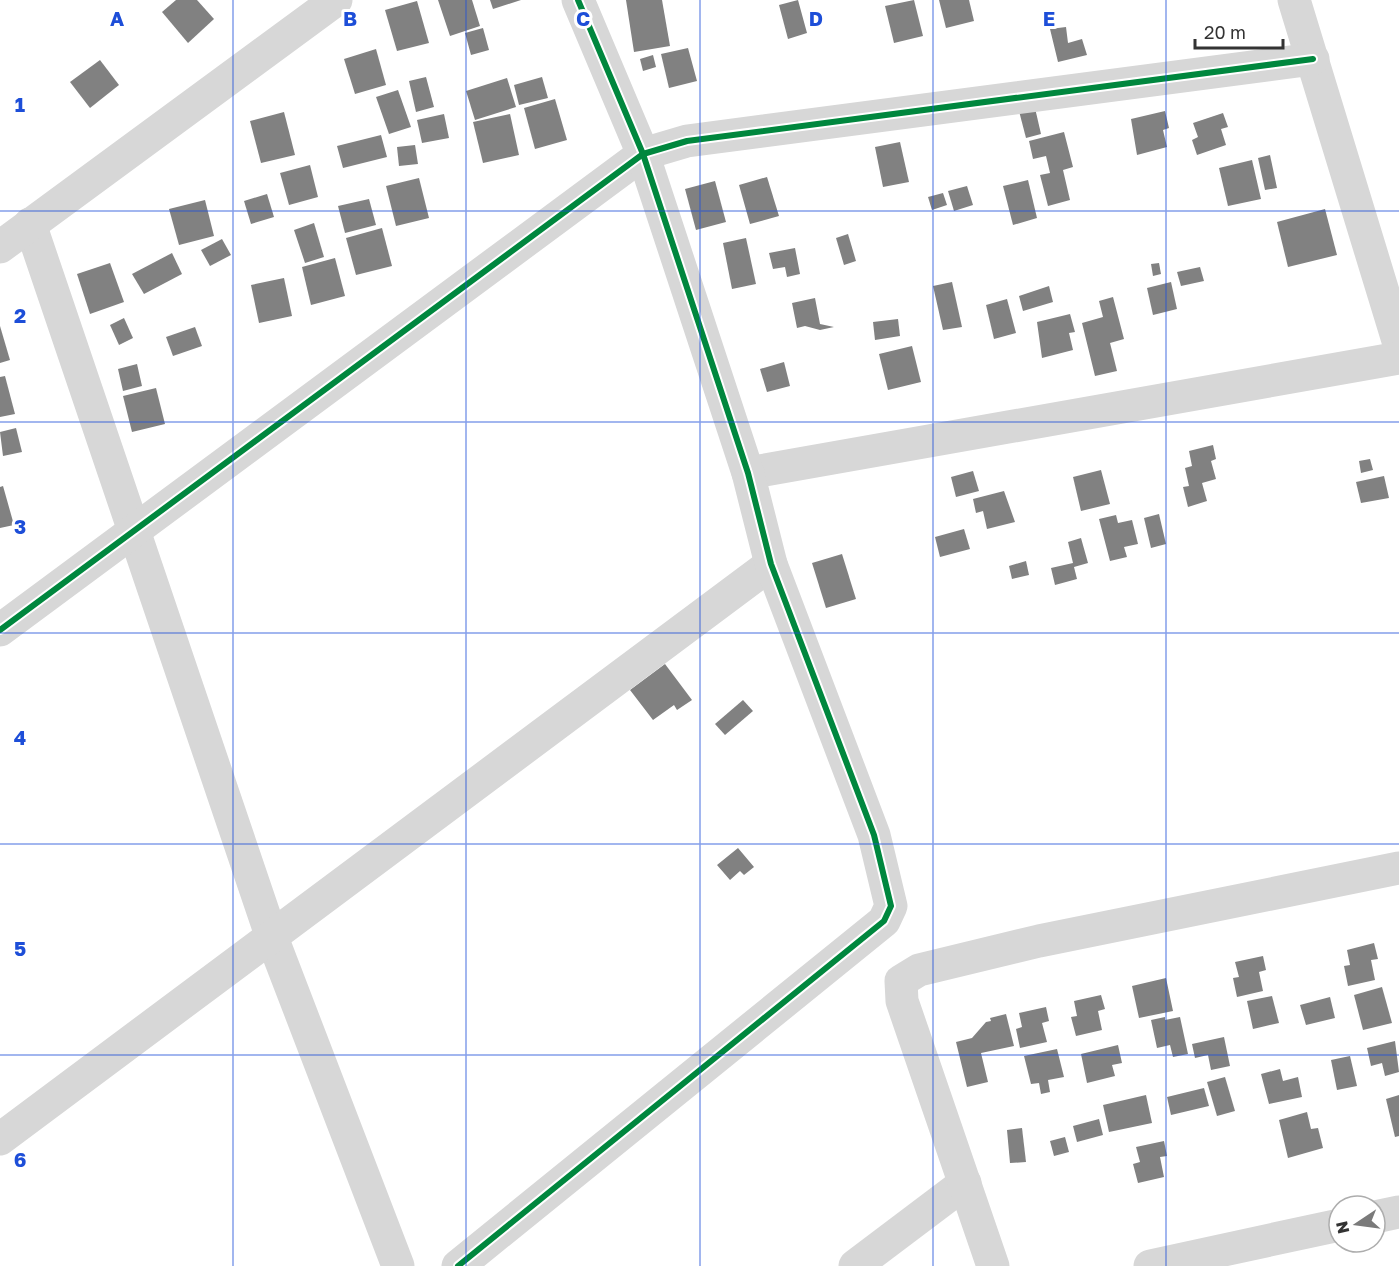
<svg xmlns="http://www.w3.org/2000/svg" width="1399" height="1266" viewBox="0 0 1399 1266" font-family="'Golos Text',sans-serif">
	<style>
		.building { fill: #818181 }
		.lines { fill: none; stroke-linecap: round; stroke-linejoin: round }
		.minor { stroke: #d7d7d7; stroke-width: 33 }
		.cycleway-casing { stroke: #fff; stroke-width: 10 }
		.cycleway { stroke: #00873e; stroke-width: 6 }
		.grid { fill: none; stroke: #1d4ed8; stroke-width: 1.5; stroke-opacity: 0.55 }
		.grid-label { font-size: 20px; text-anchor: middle; font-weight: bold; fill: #1d4ed8; stroke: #fff; stroke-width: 6; stroke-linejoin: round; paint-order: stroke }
	</style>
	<rect width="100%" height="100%" fill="#fff"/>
	<g class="building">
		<polygon points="176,0 197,0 214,19 188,43 162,12"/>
		<polygon points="438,0 472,0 480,26 450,36"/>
		<polygon points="490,0 521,0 493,9"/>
		<polygon points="626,0 662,0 670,46 634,52"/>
		<polygon points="798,0 807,33 788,39 779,5"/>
		<polygon points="914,0 923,36 894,43 885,6"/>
		<polygon points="939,0 969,0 974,21 946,28"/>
		<polygon points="417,1 429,43 397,51 385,10"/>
		<polygon points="1066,27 1068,43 1082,39 1087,55 1058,62 1050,29"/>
		<polygon points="483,28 489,50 471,55 465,33"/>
		<polygon points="688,48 697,81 669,88 661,54"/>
		<polygon points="376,49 386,85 355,94 344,59"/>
		<polygon points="653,55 656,67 643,71 640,59"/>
		<polygon points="100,60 119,85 90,108 70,82"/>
		<polygon points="426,77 434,107 416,112 409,81"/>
		<polygon points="542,77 548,98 519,105 514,85"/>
		<polygon points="507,78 516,107 475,120 466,91"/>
		<polygon points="398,90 411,127 389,134 376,97"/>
		<polygon points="555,99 567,140 535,149 524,108"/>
		<polygon points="1035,108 1041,134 1026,138 1019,111"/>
		<polygon points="1165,111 1169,128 1163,130 1167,147 1137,155 1131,119"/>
		<polygon points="284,112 295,155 261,163 250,121"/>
		<polygon points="1223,113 1228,127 1221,129 1226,145 1197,155 1192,140 1198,137 1193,123"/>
		<polygon points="444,114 449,138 422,143 417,120"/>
		<polygon points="510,114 519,155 483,163 473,122"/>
		<polygon points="1064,132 1073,167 1063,170 1070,200 1048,206 1040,175 1050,173 1046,156 1033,159 1029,141"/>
		<polygon points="381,135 387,157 343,168 337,146"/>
		<polygon points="900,142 909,182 883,187 875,147"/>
		<polygon points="415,145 418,164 399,166 397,147"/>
		<polygon points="1270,155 1277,188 1265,190 1258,158"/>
		<polygon points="1252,160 1261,199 1228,206 1219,168"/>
		<polygon points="310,165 318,197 289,205 280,173"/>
		<polygon points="767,177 779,216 750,224 739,185"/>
		<polygon points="419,178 429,218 396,226 386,186"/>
		<polygon points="1028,180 1037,218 1013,225 1003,186"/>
		<polygon points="715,181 726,222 696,230 685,189"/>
		<polygon points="967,186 973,205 954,211 948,191"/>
		<polygon points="943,193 947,205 932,210 928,197"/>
		<polygon points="267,194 274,217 251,224 244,201"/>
		<polygon points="369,199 376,225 345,233 338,206"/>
		<polygon points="205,200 214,236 179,245 169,209"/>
		<polygon points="1325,209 1337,255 1288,267 1277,222"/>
		<polygon points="314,223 324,257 305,263 294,230"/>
		<polygon points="382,228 392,266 356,275 346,238"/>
		<polygon points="848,234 856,261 844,265 836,238"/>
		<polygon points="746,238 756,284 732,289 723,243"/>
		<polygon points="222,239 231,255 210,266 201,250"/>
		<polygon points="795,248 800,274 787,277 785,267 773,269 769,253"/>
		<polygon points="172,253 182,274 144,294 132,274"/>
		<polygon points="335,258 345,296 311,305 302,267"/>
		<polygon points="110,263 124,302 90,314 77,274"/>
		<polygon points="1159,263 1161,274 1153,276 1151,264"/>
		<polygon points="1200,267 1204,281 1181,286 1177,272"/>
		<polygon points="284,278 292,316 259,323 251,285"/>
		<polygon points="952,282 962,327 943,330 933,286"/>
		<polygon points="1171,282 1177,309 1153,315 1147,288"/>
		<polygon points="1049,286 1053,302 1023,311 1019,296"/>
		<polygon points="1113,297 1124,339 1110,343 1117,371 1095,376 1082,323 1103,317 1099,301"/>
		<polygon points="815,298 820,324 834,327 820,330 805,326 797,328 792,303"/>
		<polygon points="1007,299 1016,333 994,339 986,305"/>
		<polygon points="1070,314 1075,332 1069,333 1073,350 1042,358 1037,322"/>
		<polygon points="124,318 133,338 119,345 110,325"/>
		<polygon points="898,319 900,336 875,340 873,322"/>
		<polygon points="0,326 10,360 0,363"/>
		<polygon points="195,327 202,346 173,356 166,337"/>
		<polygon points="912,346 921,382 888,390 879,354"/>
		<polygon points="784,362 790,386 767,392 760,369"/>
		<polygon points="137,364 142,386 123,391 118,369"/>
		<polygon points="5,376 15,414 0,417 0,377"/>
		<polygon points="156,388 165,424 132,432 123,396"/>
		<polygon points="16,428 22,452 3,456 0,432"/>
		<polygon points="1213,445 1216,459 1211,461 1216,479 1202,483 1207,501 1188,507 1183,487 1189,486 1185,468 1192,466 1189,451"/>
		<polygon points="1370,459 1373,470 1361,473 1359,461"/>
		<polygon points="1101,470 1110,504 1081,511 1073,477"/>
		<polygon points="973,471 979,491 956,497 951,477"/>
		<polygon points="1384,476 1389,498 1361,503 1356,482"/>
		<polygon points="3,486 14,525 0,528 0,487"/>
		<polygon points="1004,491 1015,522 987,529 983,511 976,513 973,499"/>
		<polygon points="1159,514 1166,544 1151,548 1144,518"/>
		<polygon points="1116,515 1118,523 1132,520 1138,544 1124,547 1127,557 1110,561 1099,519"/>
		<polygon points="964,529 970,549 940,557 935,537"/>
		<polygon points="1081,538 1088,563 1074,567 1077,579 1055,585 1051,568 1073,563 1068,542"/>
		<polygon points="842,554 856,599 826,608 812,563"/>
		<polygon points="1026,561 1029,575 1012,579 1009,566"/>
		<polygon points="665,664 692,700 677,710 674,705 653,720 630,690"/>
		<polygon points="743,700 753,711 725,735 715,724"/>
		<polygon points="738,848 754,867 744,875 740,871 730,880 717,865"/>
		<polygon points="1374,943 1378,959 1371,960 1375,980 1348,986 1344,966 1350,965 1347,950"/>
		<polygon points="1263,956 1266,970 1259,972 1263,991 1237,997 1233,978 1239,977 1235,962"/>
		<polygon points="1166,978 1173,1011 1139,1018 1132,986"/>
		<polygon points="1382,987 1392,1023 1363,1030 1354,995"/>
		<polygon points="1101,995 1105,1009 1098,1011 1102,1030 1076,1036 1071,1017 1077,1016 1074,1001"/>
		<polygon points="1272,996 1279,1023 1253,1029 1247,1001"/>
		<polygon points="1330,997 1335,1018 1306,1025 1300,1005"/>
		<polygon points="1046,1007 1049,1021 1042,1023 1047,1042 1020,1048 1016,1029 1022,1027 1019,1013"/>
		<polygon points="1006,1014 1014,1046 981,1053 988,1082 967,1087 956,1042 972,1038 986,1022 991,1021 990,1018"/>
		<polygon points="1165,1017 1165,1020 1180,1017 1188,1054 1173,1057 1170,1045 1157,1048 1151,1020"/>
		<polygon points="1224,1037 1230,1066 1211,1070 1208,1055 1195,1058 1192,1044"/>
		<polygon points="1395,1041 1399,1072 1385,1076 1382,1063 1371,1066 1367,1048"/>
		<polygon points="1118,1045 1122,1063 1112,1065 1115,1076 1087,1083 1081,1054"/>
		<polygon points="1057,1049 1064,1077 1048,1080 1050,1092 1041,1094 1039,1083 1031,1084 1024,1056"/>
		<polygon points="1350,1056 1357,1086 1337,1090 1331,1060"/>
		<polygon points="1280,1069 1283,1081 1298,1077 1302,1097 1269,1104 1261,1074"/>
		<polygon points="1225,1077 1235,1111 1217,1116 1207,1082"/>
		<polygon points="1204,1088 1209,1106 1171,1115 1167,1097"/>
		<polygon points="1146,1095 1152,1123 1109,1132 1103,1105"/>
		<polygon points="1399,1095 1399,1136 1395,1137 1386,1099"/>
		<polygon points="1307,1112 1311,1129 1318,1128 1323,1148 1288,1158 1279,1120"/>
		<polygon points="1099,1119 1103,1135 1077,1142 1073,1126"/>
		<polygon points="1022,1128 1026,1162 1010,1163 1007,1130"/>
		<polygon points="1065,1137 1069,1152 1054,1156 1050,1141"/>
		<polygon points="1164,1141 1167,1156 1160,1157 1164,1177 1138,1183 1133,1164 1140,1162 1136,1147"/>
	</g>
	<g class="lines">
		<g class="minor">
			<polyline points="1294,0 1399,344"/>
			<polyline points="30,224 271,935 398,1266"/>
			<polyline points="0,247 336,0"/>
			<polyline points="748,473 1399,358"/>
			<polyline points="0,630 643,154 687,141 1313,59"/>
			<polyline points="0,1139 771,564"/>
			<polyline points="1375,1217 1399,1212"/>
			<polyline points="458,1266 884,921 891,906 874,835 771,564 748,473 643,154 578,0"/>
			<polyline points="855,1266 965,1183"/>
			<polyline points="993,1266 902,1001 901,981 919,970 1039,941 1399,868"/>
			<polyline points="1150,1266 1339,1225"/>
		</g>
		<g class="cycleway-casing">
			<g id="cycleway">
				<polyline points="0,630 643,154 687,141 1313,59"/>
				<polyline points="458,1266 884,921 891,906 874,835 771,564 748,473 643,154 578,0"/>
			</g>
		</g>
		<use href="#cycleway" class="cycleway"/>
	</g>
	<path class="grid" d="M233 0V1266M466 0V1266M700 0V1266M933 0V1266M1166 0V1266M0 211H1399M0 422H1399M0 633H1399M0 844H1399M0 1055H1399"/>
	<g class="grid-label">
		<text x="117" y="26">A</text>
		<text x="350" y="26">B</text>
		<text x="583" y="26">C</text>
		<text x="816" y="26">D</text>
		<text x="1049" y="26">E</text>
		<text x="20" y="112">1</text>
		<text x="20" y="323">2</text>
		<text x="20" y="534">3</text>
		<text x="20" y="745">4</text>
		<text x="20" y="956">5</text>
		<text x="20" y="1167">6</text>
	</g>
	<g transform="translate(1357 1224) rotate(257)"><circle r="28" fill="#ffffff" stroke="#adadad" stroke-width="1.5"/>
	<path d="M0-4.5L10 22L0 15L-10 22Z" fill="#7a7a7a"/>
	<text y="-9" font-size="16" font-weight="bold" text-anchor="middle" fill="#333333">N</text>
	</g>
	<path d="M1195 39v9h88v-9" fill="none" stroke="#333333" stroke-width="3"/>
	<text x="1204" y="39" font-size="18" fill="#333333" stroke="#ffffff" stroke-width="4.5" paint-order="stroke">20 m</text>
</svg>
